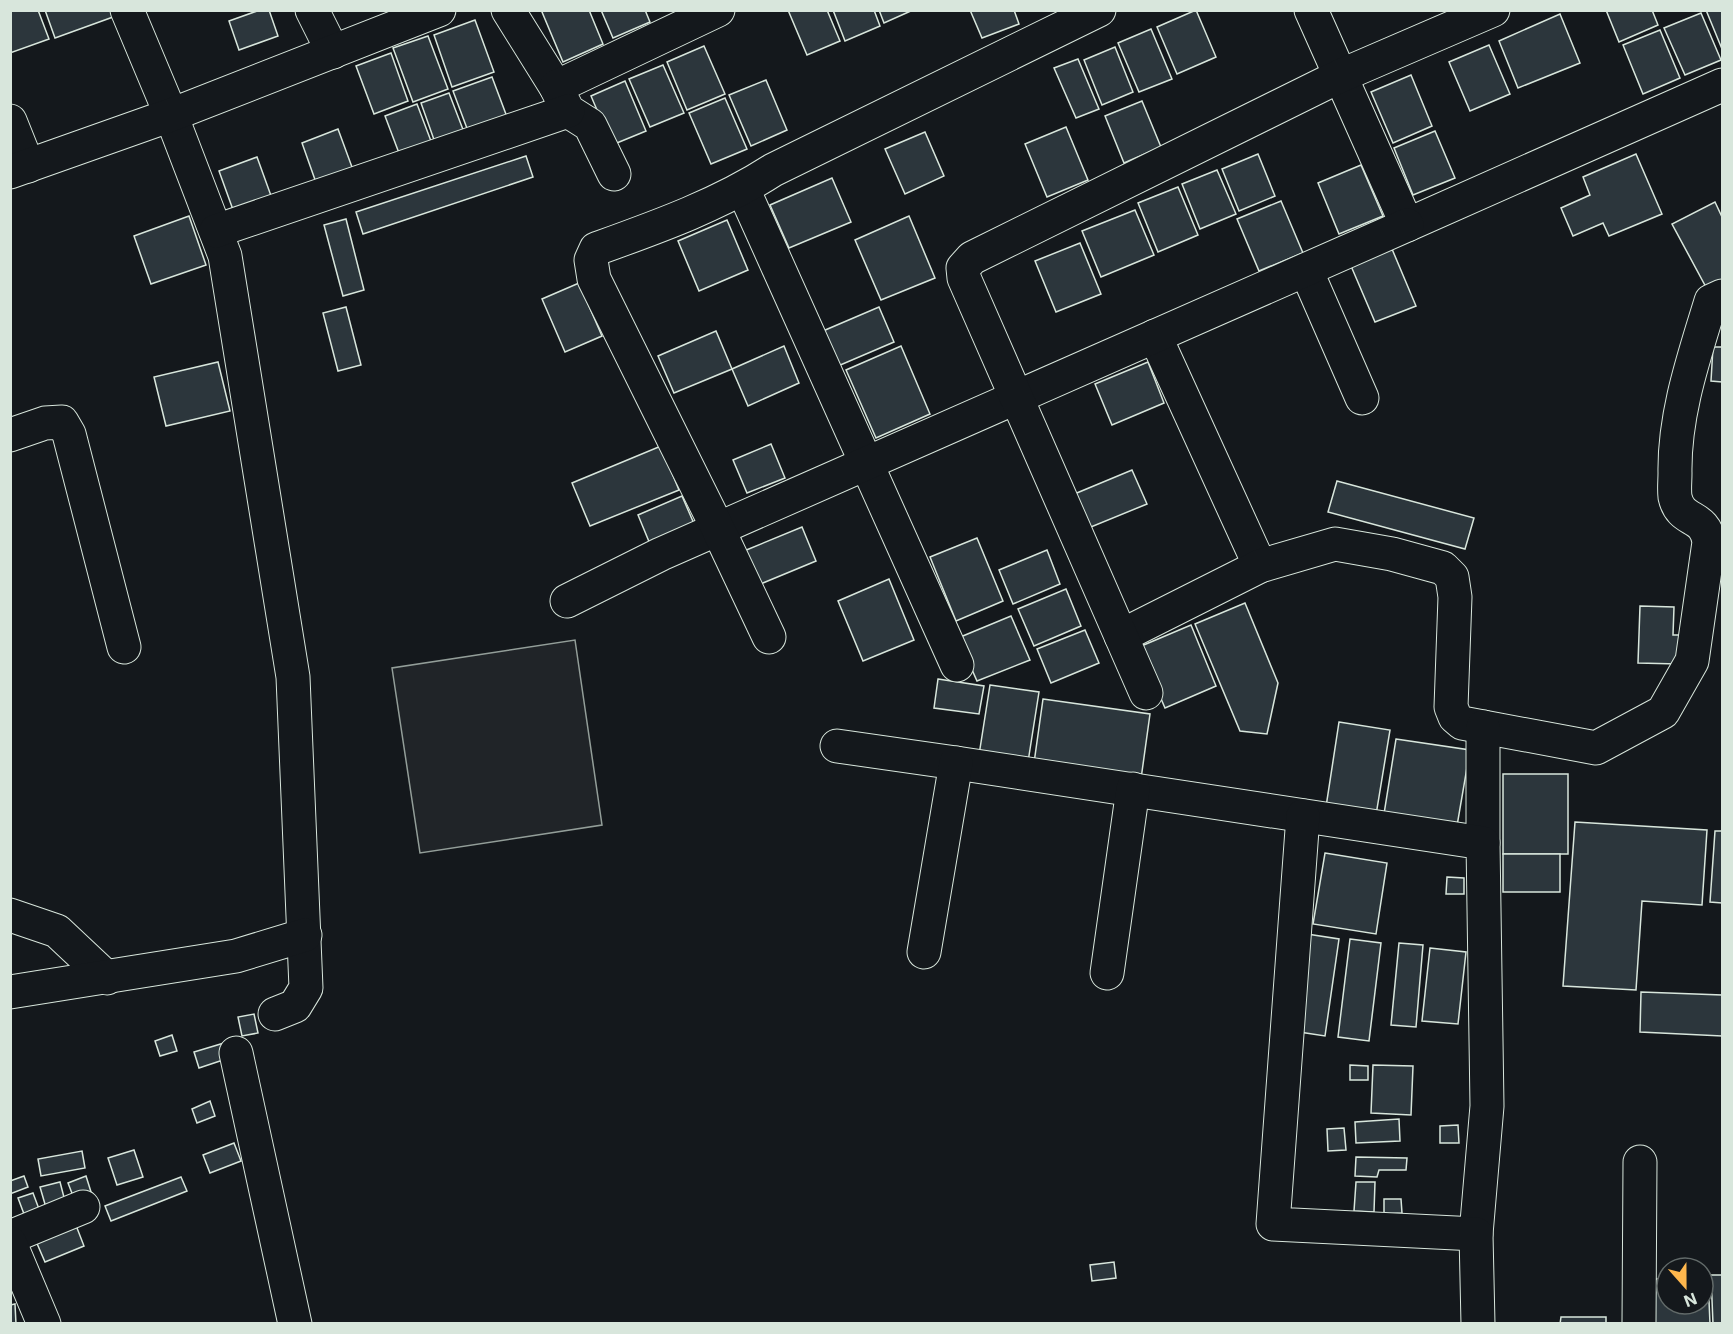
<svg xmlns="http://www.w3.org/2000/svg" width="1733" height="1334" viewBox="0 0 1733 1334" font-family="Inter,sans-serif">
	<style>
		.green { fill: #202428; stroke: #939e99; stroke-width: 1.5 }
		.building { fill: #2c363c; stroke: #d8e6dc; stroke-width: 1.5 }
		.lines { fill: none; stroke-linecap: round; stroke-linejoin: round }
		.minor-casing { stroke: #d8e6dc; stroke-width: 35 }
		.minor { stroke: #14181c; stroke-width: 33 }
	</style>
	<rect width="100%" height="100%" fill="#14181c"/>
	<polygon class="green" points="575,640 602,825 420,853 392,668"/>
	<g class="building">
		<polygon points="10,10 38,10 49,39 10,53"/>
		<polygon points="45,10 110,10 113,17 55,38"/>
		<polygon points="260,10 269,10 278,36 239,50 229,21"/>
		<polygon points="545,10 589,10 603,44 563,62 542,12"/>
		<polygon points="601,10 645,10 650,22 613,38"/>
		<polygon points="788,10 827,10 840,41 807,55"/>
		<polygon points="833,10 874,10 880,26 845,41"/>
		<polygon points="879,10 913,10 884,23"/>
		<polygon points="970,10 1014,10 1019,24 982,38"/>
		<polygon points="1196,10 1216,57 1177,74 1157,27"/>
		<polygon points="1606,10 1652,10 1658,25 1619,42"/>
		<polygon points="1706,10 1722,10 1722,49"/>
		<polygon points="1701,13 1721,60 1685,75 1664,28"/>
		<polygon points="1560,14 1580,63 1518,88 1499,41"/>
		<polygon points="475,20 494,72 452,87 434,35"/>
		<polygon points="1151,29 1172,79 1139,92 1118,43"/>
		<polygon points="1660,30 1680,78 1643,94 1623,45"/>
		<polygon points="428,36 448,89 413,102 393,48"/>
		<polygon points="1489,45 1510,94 1470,111 1449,62"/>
		<polygon points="704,46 725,94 687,110 667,62"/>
		<polygon points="1115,47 1133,92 1102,105 1084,60"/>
		<polygon points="391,53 408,101 374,114 356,66"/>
		<polygon points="1078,59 1099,109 1076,118 1054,68"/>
		<polygon points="663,65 684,113 650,127 629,79"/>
		<polygon points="1411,75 1432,126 1393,143 1371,92"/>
		<polygon points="492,77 510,125 471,139 453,91"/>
		<polygon points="766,80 787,130 751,146 729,95"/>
		<polygon points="625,81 646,131 612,145 591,96"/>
		<polygon points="449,93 467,140 438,151 421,103"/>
		<polygon points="725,98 747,149 711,164 689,113"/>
		<polygon points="1142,101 1161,147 1124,163 1105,116"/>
		<polygon points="417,104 434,149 402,161 385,116"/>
		<polygon points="1066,127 1088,180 1047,197 1025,144"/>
		<polygon points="338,129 356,178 319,191 302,143"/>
		<polygon points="1435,131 1455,178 1413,195 1394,148"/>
		<polygon points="925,132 944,176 905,194 885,149"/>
		<polygon points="1258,154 1275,196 1239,211 1222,169"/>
		<polygon points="1636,154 1662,214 1609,236 1603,223 1573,236 1561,208 1590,195 1583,177"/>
		<polygon points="526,156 533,177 363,234 356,212"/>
		<polygon points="257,157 274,204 236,218 219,171"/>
		<polygon points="1361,165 1383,216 1339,234 1318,183"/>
		<polygon points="1217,170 1236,214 1200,229 1182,184"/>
		<polygon points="832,178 851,222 789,248 770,205"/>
		<polygon points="1178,187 1198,235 1158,252 1138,203"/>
		<polygon points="1281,201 1303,253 1259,271 1237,219"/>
		<polygon points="1715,202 1722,217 1722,280 1707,289 1672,224"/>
		<polygon points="1135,210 1154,255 1101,277 1082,231"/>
		<polygon points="189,216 206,265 151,284 134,236"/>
		<polygon points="909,216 935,278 881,300 855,240"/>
		<polygon points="346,219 364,290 343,296 324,225"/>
		<polygon points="727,220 748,270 699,291 678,241"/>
		<polygon points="1080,243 1101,294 1056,312 1035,261"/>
		<polygon points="1392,249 1416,306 1375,322 1351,266"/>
		<polygon points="579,283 602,336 565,352 542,299"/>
		<polygon points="346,307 361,365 338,371 323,313"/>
		<polygon points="879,307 894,342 838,366 823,331"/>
		<polygon points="716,331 732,369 674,393 658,356"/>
		<polygon points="784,346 799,383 748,406 732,369"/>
		<polygon points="901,346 930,414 876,438 846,370"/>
		<polygon points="1713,347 1722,347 1722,382 1711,381"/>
		<polygon points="218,362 230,411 166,426 154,377"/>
		<polygon points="1148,362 1164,403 1112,425 1095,384"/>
		<polygon points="771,444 785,478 747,493 733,460"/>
		<polygon points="661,446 679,490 590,526 572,483"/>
		<polygon points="1132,470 1147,504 1086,529 1072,495"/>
		<polygon points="1337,481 1474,518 1465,549 1328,512"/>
		<polygon points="682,496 695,526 650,544 638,515"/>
		<polygon points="802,527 816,561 758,585 744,551"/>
		<polygon points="977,538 1003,601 956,621 930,557"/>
		<polygon points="1047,550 1060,584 1013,604 999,570"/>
		<polygon points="889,579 914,640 863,661 838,601"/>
		<polygon points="1066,589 1081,626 1034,646 1018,609"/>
		<polygon points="1245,603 1278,683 1267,734 1240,731 1195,624"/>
		<polygon points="1640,606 1674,607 1673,635 1679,635 1678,664 1638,663"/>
		<polygon points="1011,616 1030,660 977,681 958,638"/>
		<polygon points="1191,625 1216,686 1165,708 1139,647"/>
		<polygon points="1085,630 1099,663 1051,683 1037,649"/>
		<polygon points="938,679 984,686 979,714 934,708"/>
		<polygon points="990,685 1039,692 1028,762 979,755"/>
		<polygon points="1043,699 1150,714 1141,779 1034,763"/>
		<polygon points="1339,722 1390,730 1376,815 1326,807"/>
		<polygon points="1396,739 1470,750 1457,826 1384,814"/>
		<rect x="1503" y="774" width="65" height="80"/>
		<polygon points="1575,822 1707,830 1702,905 1642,901 1636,990 1563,986"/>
		<polygon points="1715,831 1722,831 1722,903 1710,902"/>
		<polygon points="1325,853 1387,863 1376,934 1313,924"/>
		<rect x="1503" y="854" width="57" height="38"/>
		<polygon points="1447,877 1464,878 1464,894 1446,894"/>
		<polygon points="1307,934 1339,939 1325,1036 1293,1031"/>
		<polygon points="1350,939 1381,943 1369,1041 1338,1037"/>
		<polygon points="1399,943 1423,945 1416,1027 1391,1025"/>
		<polygon points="1430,948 1466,952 1458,1024 1422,1021"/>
		<polygon points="1641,992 1722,995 1722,1036 1640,1032"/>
		<polygon points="254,1014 258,1033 242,1036 238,1017"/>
		<polygon points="172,1035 177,1051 160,1056 155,1041"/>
		<polygon points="224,1043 229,1058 199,1068 194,1052"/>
		<polygon points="1350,1065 1368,1066 1368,1080 1350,1080"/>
		<polygon points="1373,1065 1413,1066 1411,1115 1371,1113"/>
		<polygon points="210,1101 215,1116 197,1123 192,1109"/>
		<polygon points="1399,1119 1400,1141 1356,1143 1355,1122"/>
		<polygon points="1458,1125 1459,1143 1440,1143 1440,1126"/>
		<polygon points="1344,1128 1346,1150 1328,1151 1327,1129"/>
		<polygon points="234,1143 241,1161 210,1173 203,1155"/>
		<polygon points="134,1150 143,1177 117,1185 108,1158"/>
		<polygon points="82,1151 85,1168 41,1176 38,1159"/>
		<polygon points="1356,1157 1407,1158 1406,1170 1379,1170 1377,1177 1355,1176"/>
		<polygon points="24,1176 28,1187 10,1194 10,1181"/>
		<polygon points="86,1176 92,1195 75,1201 68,1183"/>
		<polygon points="181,1177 187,1191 111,1221 105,1206"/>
		<polygon points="60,1182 66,1205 47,1211 40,1187"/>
		<polygon points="1356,1182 1375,1182 1374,1212 1354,1211"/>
		<polygon points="33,1193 42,1217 27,1222 18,1198"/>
		<polygon points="1384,1199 1401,1199 1402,1213 1384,1214"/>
		<polygon points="72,1215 84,1246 45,1262 32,1232"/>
		<polygon points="1114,1262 1116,1278 1092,1281 1090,1265"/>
		<polygon points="1711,1275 1722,1275 1722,1324 1713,1324"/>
		<polygon points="1703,1277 1708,1277 1710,1324 1651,1324 1649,1279 1667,1279 1667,1304 1703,1304"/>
		<polygon points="15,1304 16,1324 10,1324 10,1305"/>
		<polygon points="1561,1317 1606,1317 1606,1324 1560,1324"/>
	</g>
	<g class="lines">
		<g class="minor-casing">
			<g id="minor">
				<polyline points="127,10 171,115 225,256 293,677 306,988 295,1006 275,1014"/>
				<polyline points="312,10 333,52"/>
				<polyline points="508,10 556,87 568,111 590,125 614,174"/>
				<polyline points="1311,10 1407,225 1722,85"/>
				<polyline points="556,87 718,10"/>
				<polyline points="10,121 28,166"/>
				<polyline points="10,172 171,115 439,10"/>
				<polyline points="743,189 957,665"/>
				<polyline points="216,231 568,111"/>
				<polyline points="1306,270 1362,398"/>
				<polyline points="1155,336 1260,566"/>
				<polyline points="10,435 45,423 62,422 69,434 124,647"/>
				<polyline points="567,601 661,554 1407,225"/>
				<path d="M1121 636 1260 566 1335 544 1392 554 1443 568 1452 577 1455 597 1451 707 1455 717 1462 723 1596 748 1663 712 1692 661 1709 542C1705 513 1681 524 1675 497 1674 489 1675 481 1675 473 1674 414 1694 357 1711 301L1722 296"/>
				<path d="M769 637 718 529 594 279 591 260 596 249C657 227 719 205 773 170L1099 10"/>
				<polyline points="1146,693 964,278 963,268 972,258 1340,76 1493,10"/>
				<polyline points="1483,727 1483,843"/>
				<polyline points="837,746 956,763 1483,843 1487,1106 1476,1234"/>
				<polyline points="1303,816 1273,1224 1476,1234 1478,1324"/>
				<polyline points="10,915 57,931 107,978"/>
				<polyline points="924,952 956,763"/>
				<polyline points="1107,973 1133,789"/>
				<polyline points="10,992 236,956 305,935"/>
				<polyline points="236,1053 295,1324"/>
				<polyline points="10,1237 83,1207"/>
				<polyline points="10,1243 44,1324"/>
				<polyline points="1639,1324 1640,1162"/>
			</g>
		</g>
		<use href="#minor" class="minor"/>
	</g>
	<rect width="1733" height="1334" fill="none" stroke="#d8e6dc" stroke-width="24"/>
	<g transform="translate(1685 1286) rotate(159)"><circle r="28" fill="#14181c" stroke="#626a69" stroke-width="1.5"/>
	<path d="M0-4.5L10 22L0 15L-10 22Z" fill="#ffb74d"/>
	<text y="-9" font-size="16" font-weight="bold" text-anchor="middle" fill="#d8e6dc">N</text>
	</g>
</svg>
